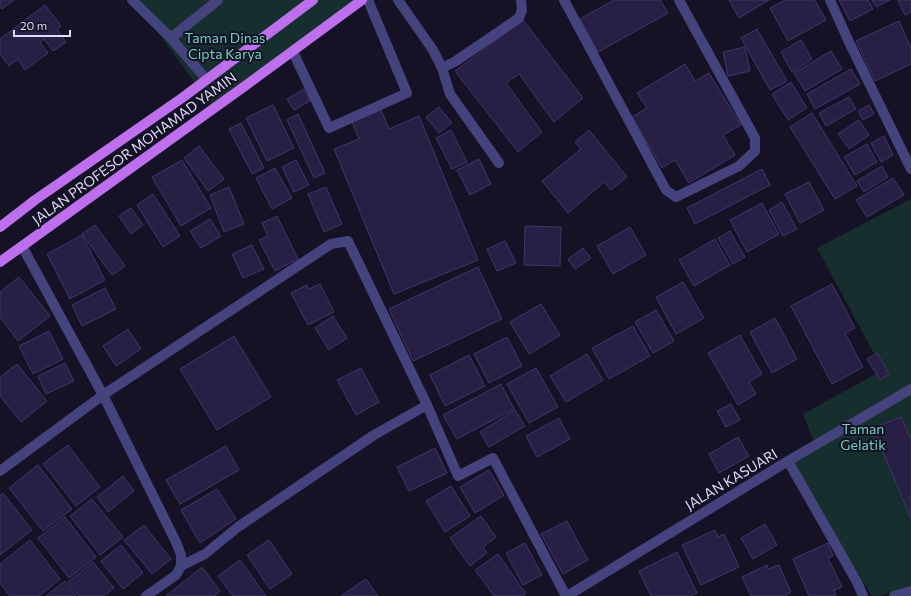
<svg xmlns="http://www.w3.org/2000/svg" width="911" height="596" viewBox="0 0 911 596" font-family="Commissioner,sans-serif">
	<style>
		.green { fill: #162e2d }
		.building { fill: #282044; stroke: #40356d }
		.lines { fill: none; stroke-linecap: round; stroke-linejoin: round }
		.lane { stroke: #45437e; stroke-width: 10 }
		.street { stroke: #45437e; stroke-width: 10 }
		.primary { stroke: #be6fee; stroke-width: 10 }
		.labels { text-anchor: middle; dominant-baseline: central; stroke-width: 4; stroke-linejoin: round; paint-order: stroke }
		.park-label { font-size: 14px; fill: #6fd3ba; stroke: #151225 }
		.street-label { font-size: 14px; fill: #dedbfb; stroke: #151225 }
	</style>
	<rect width="100%" height="100%" fill="#151225"/>
	<g class="green">
		<polygon points="134,0 362,0 214,109"/>
		<polygon points="911,199 911,586 880,596 872,596 791,462 816,447 803,414 883,370 817,248"/>
	</g>
	<g class="building">
		<polygon points="0,0 14,0 2,9 0,6"/>
		<polygon points="614,0 660,0 668,13 598,52 580,19"/>
		<polygon points="729,0 769,0 739,18"/>
		<polygon points="785,0 815,0 826,20 788,41 770,8"/>
		<polygon points="839,0 868,0 873,9 850,21"/>
		<polygon points="872,0 890,0 876,7"/>
		<polygon points="900,0 911,0 911,12 905,15 898,1"/>
		<polygon points="45,5 61,26 57,30 66,42 53,51 44,39 40,42 48,53 25,70 18,59 9,66 0,54 0,39"/>
		<polygon points="523,20 583,98 554,122 519,74 506,83 542,132 518,152 455,71"/>
		<polygon points="899,21 911,48 911,64 875,81 856,41"/>
		<polygon points="757,29 787,81 770,90 741,38"/>
		<polygon points="801,40 812,59 792,72 781,52"/>
		<polygon points="745,47 750,71 728,76 723,52"/>
		<polygon points="831,51 842,69 805,91 794,73"/>
		<polygon points="685,64 695,81 709,73 741,125 723,135 735,155 689,183 675,160 662,168 632,117 647,108 637,93"/>
		<polygon points="851,69 860,84 815,109 807,94"/>
		<polygon points="791,82 807,108 788,120 772,94"/>
		<polygon points="304,89 310,101 294,110 287,99"/>
		<polygon points="849,97 856,109 826,126 819,113"/>
		<polygon points="273,105 294,148 267,161 246,118"/>
		<polygon points="869,105 874,114 863,120 858,111"/>
		<polygon points="439,107 452,123 439,133 426,117"/>
		<polygon points="381,110 389,129 419,116 478,260 394,294 334,149 359,139 352,122"/>
		<polygon points="812,113 857,186 835,199 790,127"/>
		<polygon points="298,114 325,173 314,178 287,120"/>
		<polygon points="859,120 869,135 849,149 838,134"/>
		<polygon points="241,123 264,168 252,174 229,129"/>
		<polygon points="451,130 467,162 452,169 436,138"/>
		<polygon points="589,130 627,177 611,190 604,182 568,213 542,181 581,149 575,142"/>
		<polygon points="884,136 893,155 881,162 871,143"/>
		<polygon points="867,144 877,162 855,175 844,157"/>
		<polygon points="199,146 224,179 208,191 184,158"/>
		<polygon points="479,159 491,184 470,195 457,170"/>
		<polygon points="182,160 211,208 181,226 152,177"/>
		<polygon points="296,160 309,185 294,192 282,167"/>
		<polygon points="882,166 888,177 864,192 857,181"/>
		<polygon points="275,168 292,198 272,209 256,178"/>
		<polygon points="762,169 770,185 695,224 687,208"/>
		<polygon points="893,178 904,195 867,217 856,200"/>
		<polygon points="809,182 824,210 800,223 785,194"/>
		<polygon points="229,187 244,224 224,232 210,195"/>
		<polygon points="326,187 342,224 324,232 308,194"/>
		<polygon points="153,194 180,236 163,247 137,205"/>
		<polygon points="782,202 797,229 783,236 769,210"/>
		<polygon points="762,203 779,234 747,252 730,220"/>
		<polygon points="131,208 143,225 131,234 119,216"/>
		<polygon points="277,216 298,259 275,271 259,240 268,236 262,223"/>
		<polygon points="210,219 221,236 201,248 190,231"/>
		<polygon points="95,225 125,266 112,275 82,234"/>
		<polygon points="525,226 561,227 560,266 524,265"/>
		<polygon points="630,227 646,255 613,274 597,246"/>
		<polygon points="730,231 745,257 733,264 718,238"/>
		<polygon points="82,235 105,280 70,299 47,254"/>
		<polygon points="715,239 730,265 694,286 679,260"/>
		<polygon points="505,241 516,263 497,271 487,249"/>
		<polygon points="252,245 264,269 243,278 232,254"/>
		<polygon points="583,248 591,258 575,269 568,259"/>
		<polygon points="478,267 502,319 413,361 389,309"/>
		<polygon points="19,277 50,316 18,341 0,317 0,292"/>
		<polygon points="683,282 704,318 676,334 656,297"/>
		<polygon points="320,284 334,312 308,325 291,293 307,285 309,289"/>
		<polygon points="832,284 855,328 845,333 863,367 832,384 791,306"/>
		<polygon points="105,288 116,309 82,326 72,305"/>
		<polygon points="541,304 560,335 529,354 510,322"/>
		<polygon points="656,310 674,341 653,353 635,322"/>
		<polygon points="333,316 347,338 329,350 315,328"/>
		<polygon points="775,318 797,359 772,373 750,332"/>
		<polygon points="633,326 650,356 609,379 592,348"/>
		<polygon points="128,329 141,349 116,366 103,346"/>
		<polygon points="49,331 63,359 33,374 19,346"/>
		<polygon points="740,335 762,374 749,382 756,394 738,405 708,353"/>
		<polygon points="234,336 271,397 217,430 180,369"/>
		<polygon points="507,337 522,366 489,383 474,354"/>
		<polygon points="877,353 889,374 880,380 867,359"/>
		<polygon points="587,354 603,380 566,402 550,376"/>
		<polygon points="469,355 485,386 445,406 430,375"/>
		<polygon points="65,363 74,381 46,394 38,376"/>
		<polygon points="17,364 47,401 21,422 0,396 0,377"/>
		<polygon points="361,368 379,402 356,415 337,380"/>
		<polygon points="536,368 558,407 529,423 507,384"/>
		<polygon points="501,384 514,409 457,439 443,415"/>
		<polygon points="731,404 740,420 726,427 717,411"/>
		<polygon points="515,410 525,426 489,447 480,432"/>
		<polygon points="901,417 911,440 911,519 873,428"/>
		<polygon points="559,418 570,439 537,457 526,436"/>
		<polygon points="738,437 749,456 719,473 709,454"/>
		<polygon points="68,445 100,487 76,506 43,464"/>
		<polygon points="226,446 239,470 180,504 166,480"/>
		<polygon points="435,448 447,473 409,491 397,467"/>
		<polygon points="38,465 72,509 43,531 9,488"/>
		<polygon points="489,470 504,495 475,513 460,487"/>
		<polygon points="123,476 134,491 108,512 97,497"/>
		<polygon points="451,486 470,516 445,532 426,501"/>
		<polygon points="217,489 236,519 200,543 181,510"/>
		<polygon points="3,493 32,530 0,555 0,496"/>
		<polygon points="92,499 123,537 100,555 70,516"/>
		<polygon points="481,516 496,537 483,547 487,553 470,566 450,538"/>
		<polygon points="65,517 96,557 69,578 38,538"/>
		<polygon points="567,521 588,560 563,574 541,534"/>
		<polygon points="765,524 777,545 753,559 741,538"/>
		<polygon points="144,525 171,559 152,574 124,540"/>
		<polygon points="715,530 718,537 724,534 739,567 701,585 682,545"/>
		<polygon points="30,540 60,579 39,596 10,596 0,583 0,564"/>
		<polygon points="269,540 292,574 270,589 247,555"/>
		<polygon points="525,543 542,575 523,585 506,553"/>
		<polygon points="828,543 833,556 828,558 842,587 834,590 836,596 809,596 793,559"/>
		<polygon points="121,545 143,573 123,589 101,561"/>
		<polygon points="677,552 697,593 691,596 651,596 639,571"/>
		<polygon points="498,554 526,594 523,596 494,596 475,570"/>
		<polygon points="240,560 266,596 233,596 218,576"/>
		<polygon points="93,562 114,588 104,596 79,596 68,582"/>
		<polygon points="767,565 768,569 779,565 791,592 786,595 787,596 751,596 742,577"/>
		<polygon points="202,567 220,591 215,596 166,596"/>
		<polygon points="366,579 378,596 341,596"/>
		<polygon points="65,581 76,596 46,596"/>
	</g>
	<g class="lines">
		<g class="lane">
			<polyline points="132,0 171,38 206,79"/>
			<polyline points="398,0 433,50 442,68 450,94 499,163"/>
			<polyline points="564,0 666,190 676,197 739,166 755,151 755,138 679,0"/>
			<polyline points="171,38 218,0"/>
			<polyline points="293,52 329,128 407,93 368,0"/>
			<polyline points="442,68 456,61 519,18 522,10 521,0"/>
		</g>
		<g class="street">
			<polyline points="830,0 849,42 911,169"/>
			<polyline points="22,246 103,395 176,542 181,555 181,566"/>
			<polyline points="788,461 857,582 863,596"/>
			<polyline points="0,471 103,395 331,244 348,241 427,405 458,476 493,458 566,596"/>
			<polyline points="146,596 176,575 181,566 205,554 238,527 374,435 427,405"/>
			<polyline points="567,596 788,461 911,389"/>
			<polyline points="894,596 911,591"/>
		</g>
		<g class="primary">
			<polyline points="0,227 35,200 182,98 313,0"/>
			<polyline points="0,262 245,86 362,0"/>
		</g>
	</g>
	<g class="labels">
		<g class="park-label">
			<text x="225" y="37">Taman Dinas<tspan x="225" dy="16">Cipta Karya</tspan></text>
			<text x="863" y="428">Taman<tspan x="863" dy="16">Gelatik</tspan></text>
		</g>
		<g class="street-label">
			<text transform="translate(134 148) rotate(-36)">JALAN PROFESOR MOHAMAD YAMIN</text>
			<text transform="translate(731 479) rotate(-31)">JALAN KASUARI</text>
		</g>
	</g>
	<path d="M14 30v6h56v-6" fill="none" stroke="#dedbfb" stroke-width="2"/>
	<text x="20" y="30" font-size="12" fill="#dedbfb" stroke="#151225" stroke-width="3" paint-order="stroke">20 m</text>
</svg>
